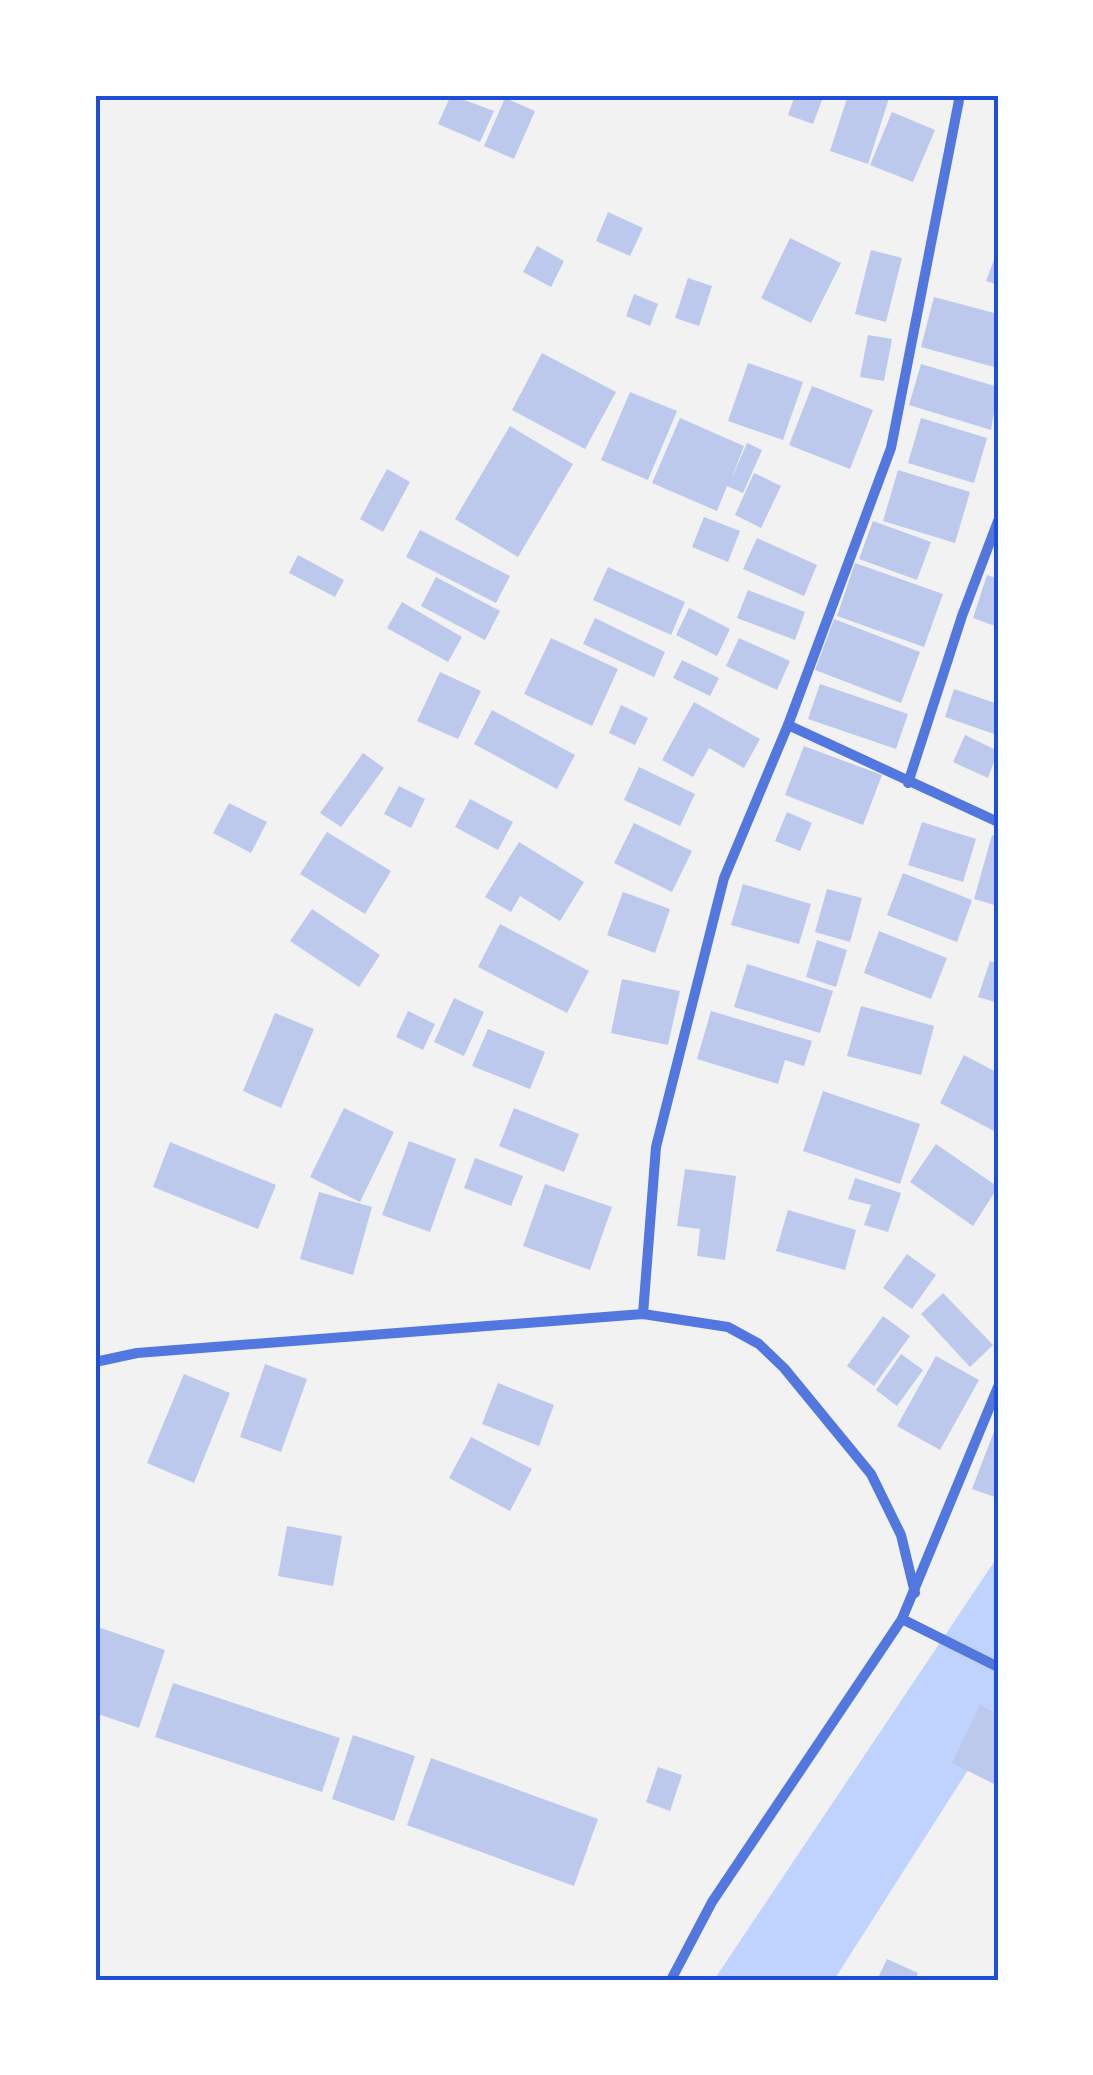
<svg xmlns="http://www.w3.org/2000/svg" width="1093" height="2075" viewBox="0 0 1093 2075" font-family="Signika,sans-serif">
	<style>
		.water { fill: #bfd3fe }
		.building { fill: #bdc9ec }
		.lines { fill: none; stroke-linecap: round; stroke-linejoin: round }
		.minor { stroke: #5277de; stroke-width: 10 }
		.neatline { fill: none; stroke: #1d4ed8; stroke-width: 4 }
	</style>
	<rect width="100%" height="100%" fill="#f2f2f2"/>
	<polygon class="water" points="998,1556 998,1723 834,1980 714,1980"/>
	<g class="building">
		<polygon points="451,95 494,111 480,142 438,124"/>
		<polygon points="795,95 824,95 813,124 788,115"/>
		<polygon points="848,95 890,95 868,164 830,151"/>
		<polygon points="505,98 535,111 514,159 484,146"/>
		<polygon points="892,112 935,130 913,182 870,165"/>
		<polygon points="608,212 643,228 630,256 596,241"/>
		<polygon points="790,238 841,263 811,323 761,298"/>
		<polygon points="537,246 564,261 551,287 523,272"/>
		<polygon points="998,249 998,285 986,281"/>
		<polygon points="871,250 902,258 886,322 855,314"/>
		<polygon points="688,278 712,286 699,326 675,318"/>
		<polygon points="634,294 658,304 650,326 626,316"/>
		<polygon points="934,297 998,314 998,368 921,347"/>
		<polygon points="868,335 892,339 884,381 860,377"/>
		<polygon points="542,353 616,392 585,449 512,410"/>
		<polygon points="748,363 803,382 783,440 728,421"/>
		<polygon points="921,364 998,387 991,430 909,405"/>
		<polygon points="812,386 873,410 850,469 789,445"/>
		<polygon points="630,392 677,411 648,480 601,460"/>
		<polygon points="680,418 744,446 731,480 747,443 762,450 743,493 727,486 717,511 652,483"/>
		<polygon points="921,418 987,438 974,483 908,463"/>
		<polygon points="510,426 573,464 518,557 455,519"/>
		<polygon points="387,469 410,482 383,532 360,519"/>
		<polygon points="898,470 970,492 955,543 883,521"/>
		<polygon points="754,473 781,486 761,528 735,515"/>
		<polygon points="704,517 740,531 728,562 692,547"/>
		<polygon points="873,521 931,542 917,580 859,559"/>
		<polygon points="420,530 510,576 496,603 406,557"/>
		<polygon points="757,538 817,565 804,596 743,569"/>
		<polygon points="298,555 344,580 335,597 289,573"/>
		<polygon points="855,563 943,594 924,647 837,616"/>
		<polygon points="608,567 685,602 671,635 593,600"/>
		<polygon points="987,575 998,579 998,627 973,618"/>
		<polygon points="436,577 500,611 485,640 421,606"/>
		<polygon points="748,590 805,612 795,640 737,618"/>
		<polygon points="402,602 462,637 448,662 387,628"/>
		<polygon points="689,608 730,629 717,656 676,635"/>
		<polygon points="595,618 665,652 654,677 583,644"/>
		<polygon points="834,619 920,652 901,703 815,670"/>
		<polygon points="551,638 618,669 592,726 524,694"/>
		<polygon points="739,638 790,661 777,690 726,666"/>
		<polygon points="682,660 719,678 710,696 673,678"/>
		<polygon points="440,672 481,691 458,739 417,721"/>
		<polygon points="820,684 908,714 896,749 808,719"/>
		<polygon points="954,689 998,704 997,735 945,717"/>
		<polygon points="694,702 760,739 744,768 709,748 693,777 662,760"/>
		<polygon points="621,705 648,718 635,745 609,733"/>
		<polygon points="492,710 575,755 557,789 474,744"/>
		<polygon points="965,735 998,751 988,778 953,762"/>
		<polygon points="804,746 882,775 863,825 785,795"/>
		<polygon points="363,753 384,768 341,827 320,813"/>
		<polygon points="639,767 695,794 680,826 624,800"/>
		<polygon points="399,786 425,799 411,828 384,814"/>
		<polygon points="470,799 513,822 498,850 455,827"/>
		<polygon points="229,803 267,822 251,853 213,833"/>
		<polygon points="787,812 812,823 800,851 775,841"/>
		<polygon points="922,822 976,839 963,882 908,865"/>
		<polygon points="634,823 692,851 672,892 614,863"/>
		<polygon points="327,832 391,871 365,914 300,874"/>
		<polygon points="992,835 998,837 998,906 974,899"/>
		<polygon points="519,842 584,882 560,921 520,896 511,912 485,897"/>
		<polygon points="903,873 972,900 957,942 887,915"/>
		<polygon points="743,884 811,904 799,944 731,925"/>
		<polygon points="827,889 862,898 850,942 815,932"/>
		<polygon points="623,892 670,909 655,953 607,935"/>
		<polygon points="312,909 380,955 359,987 290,941"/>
		<polygon points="500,924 589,971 567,1013 478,967"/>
		<polygon points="879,931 947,958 931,999 864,973"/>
		<polygon points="817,940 847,950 836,987 806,977"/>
		<polygon points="990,961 998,964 998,1003 978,997"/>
		<polygon points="747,964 833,991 820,1033 734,1007"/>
		<polygon points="622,979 680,991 668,1045 611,1033"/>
		<polygon points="454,998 484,1012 464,1056 434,1042"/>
		<polygon points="861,1006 934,1026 921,1075 847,1056"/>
		<polygon points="408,1011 435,1024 423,1050 396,1037"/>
		<polygon points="711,1011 812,1041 804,1066 785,1060 778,1084 697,1059"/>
		<polygon points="275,1013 314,1029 281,1108 243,1091"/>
		<polygon points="488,1029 545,1052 530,1089 472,1066"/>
		<polygon points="964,1055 998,1073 998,1133 940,1103"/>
		<polygon points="823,1091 920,1124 900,1184 803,1151"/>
		<polygon points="344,1108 394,1132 360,1202 310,1177"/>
		<polygon points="514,1108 579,1134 564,1172 499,1146"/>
		<polygon points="409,1141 456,1159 430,1232 382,1215"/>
		<polygon points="170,1142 276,1185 258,1229 153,1187"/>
		<polygon points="936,1144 998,1187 973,1226 910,1182"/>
		<polygon points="475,1158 523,1176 511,1206 464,1188"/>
		<polygon points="685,1169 736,1176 725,1260 697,1256 700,1229 677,1226"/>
		<polygon points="855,1178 901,1193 888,1232 864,1225 871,1205 848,1199"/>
		<polygon points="545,1184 612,1207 590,1270 523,1246"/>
		<polygon points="319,1192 372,1207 353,1275 300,1259"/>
		<polygon points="788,1210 856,1230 845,1270 776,1251"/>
		<polygon points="907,1254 936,1275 912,1309 883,1288"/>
		<polygon points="943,1293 993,1345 970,1367 921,1314"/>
		<polygon points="883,1316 910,1336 874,1386 847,1366"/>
		<polygon points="901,1354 923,1370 897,1406 876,1390"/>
		<polygon points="936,1356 979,1380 940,1450 897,1426"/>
		<polygon points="265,1364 307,1379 281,1452 240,1437"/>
		<polygon points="184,1374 230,1393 194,1483 147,1463"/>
		<polygon points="498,1383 554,1405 539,1446 482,1424"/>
		<polygon points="998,1421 998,1498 972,1489"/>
		<polygon points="471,1437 532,1469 510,1511 449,1478"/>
		<polygon points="287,1526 342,1536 333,1586 278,1576"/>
		<polygon points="95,1626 165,1650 139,1728 95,1713"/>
		<polygon points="173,1683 340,1738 322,1792 155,1737"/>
		<polygon points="980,1705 998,1714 998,1786 952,1763"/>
		<polygon points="353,1735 415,1756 394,1821 332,1799"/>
		<polygon points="431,1758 598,1819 574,1886 407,1825"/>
		<polygon points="658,1767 682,1775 670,1811 646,1802"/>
		<polygon points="887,1959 918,1973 915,1980 877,1980"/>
	</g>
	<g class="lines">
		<g class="minor">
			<polyline points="788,725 998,822"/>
			<polyline points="908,783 962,616 998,521"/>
			<polyline points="643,1314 656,1147 724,878 788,725 891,448 960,95"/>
			<polyline points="95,1362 137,1353 643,1314 728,1327 759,1344 784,1368 871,1474 901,1535 915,1593"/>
			<polyline points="902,1619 998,1667"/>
			<polyline points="671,1980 712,1902 902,1619 998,1387"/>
		</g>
	</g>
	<rect width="1093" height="2075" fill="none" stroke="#ffffff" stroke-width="195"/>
	<rect x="98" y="98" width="898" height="1880" class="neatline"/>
</svg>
